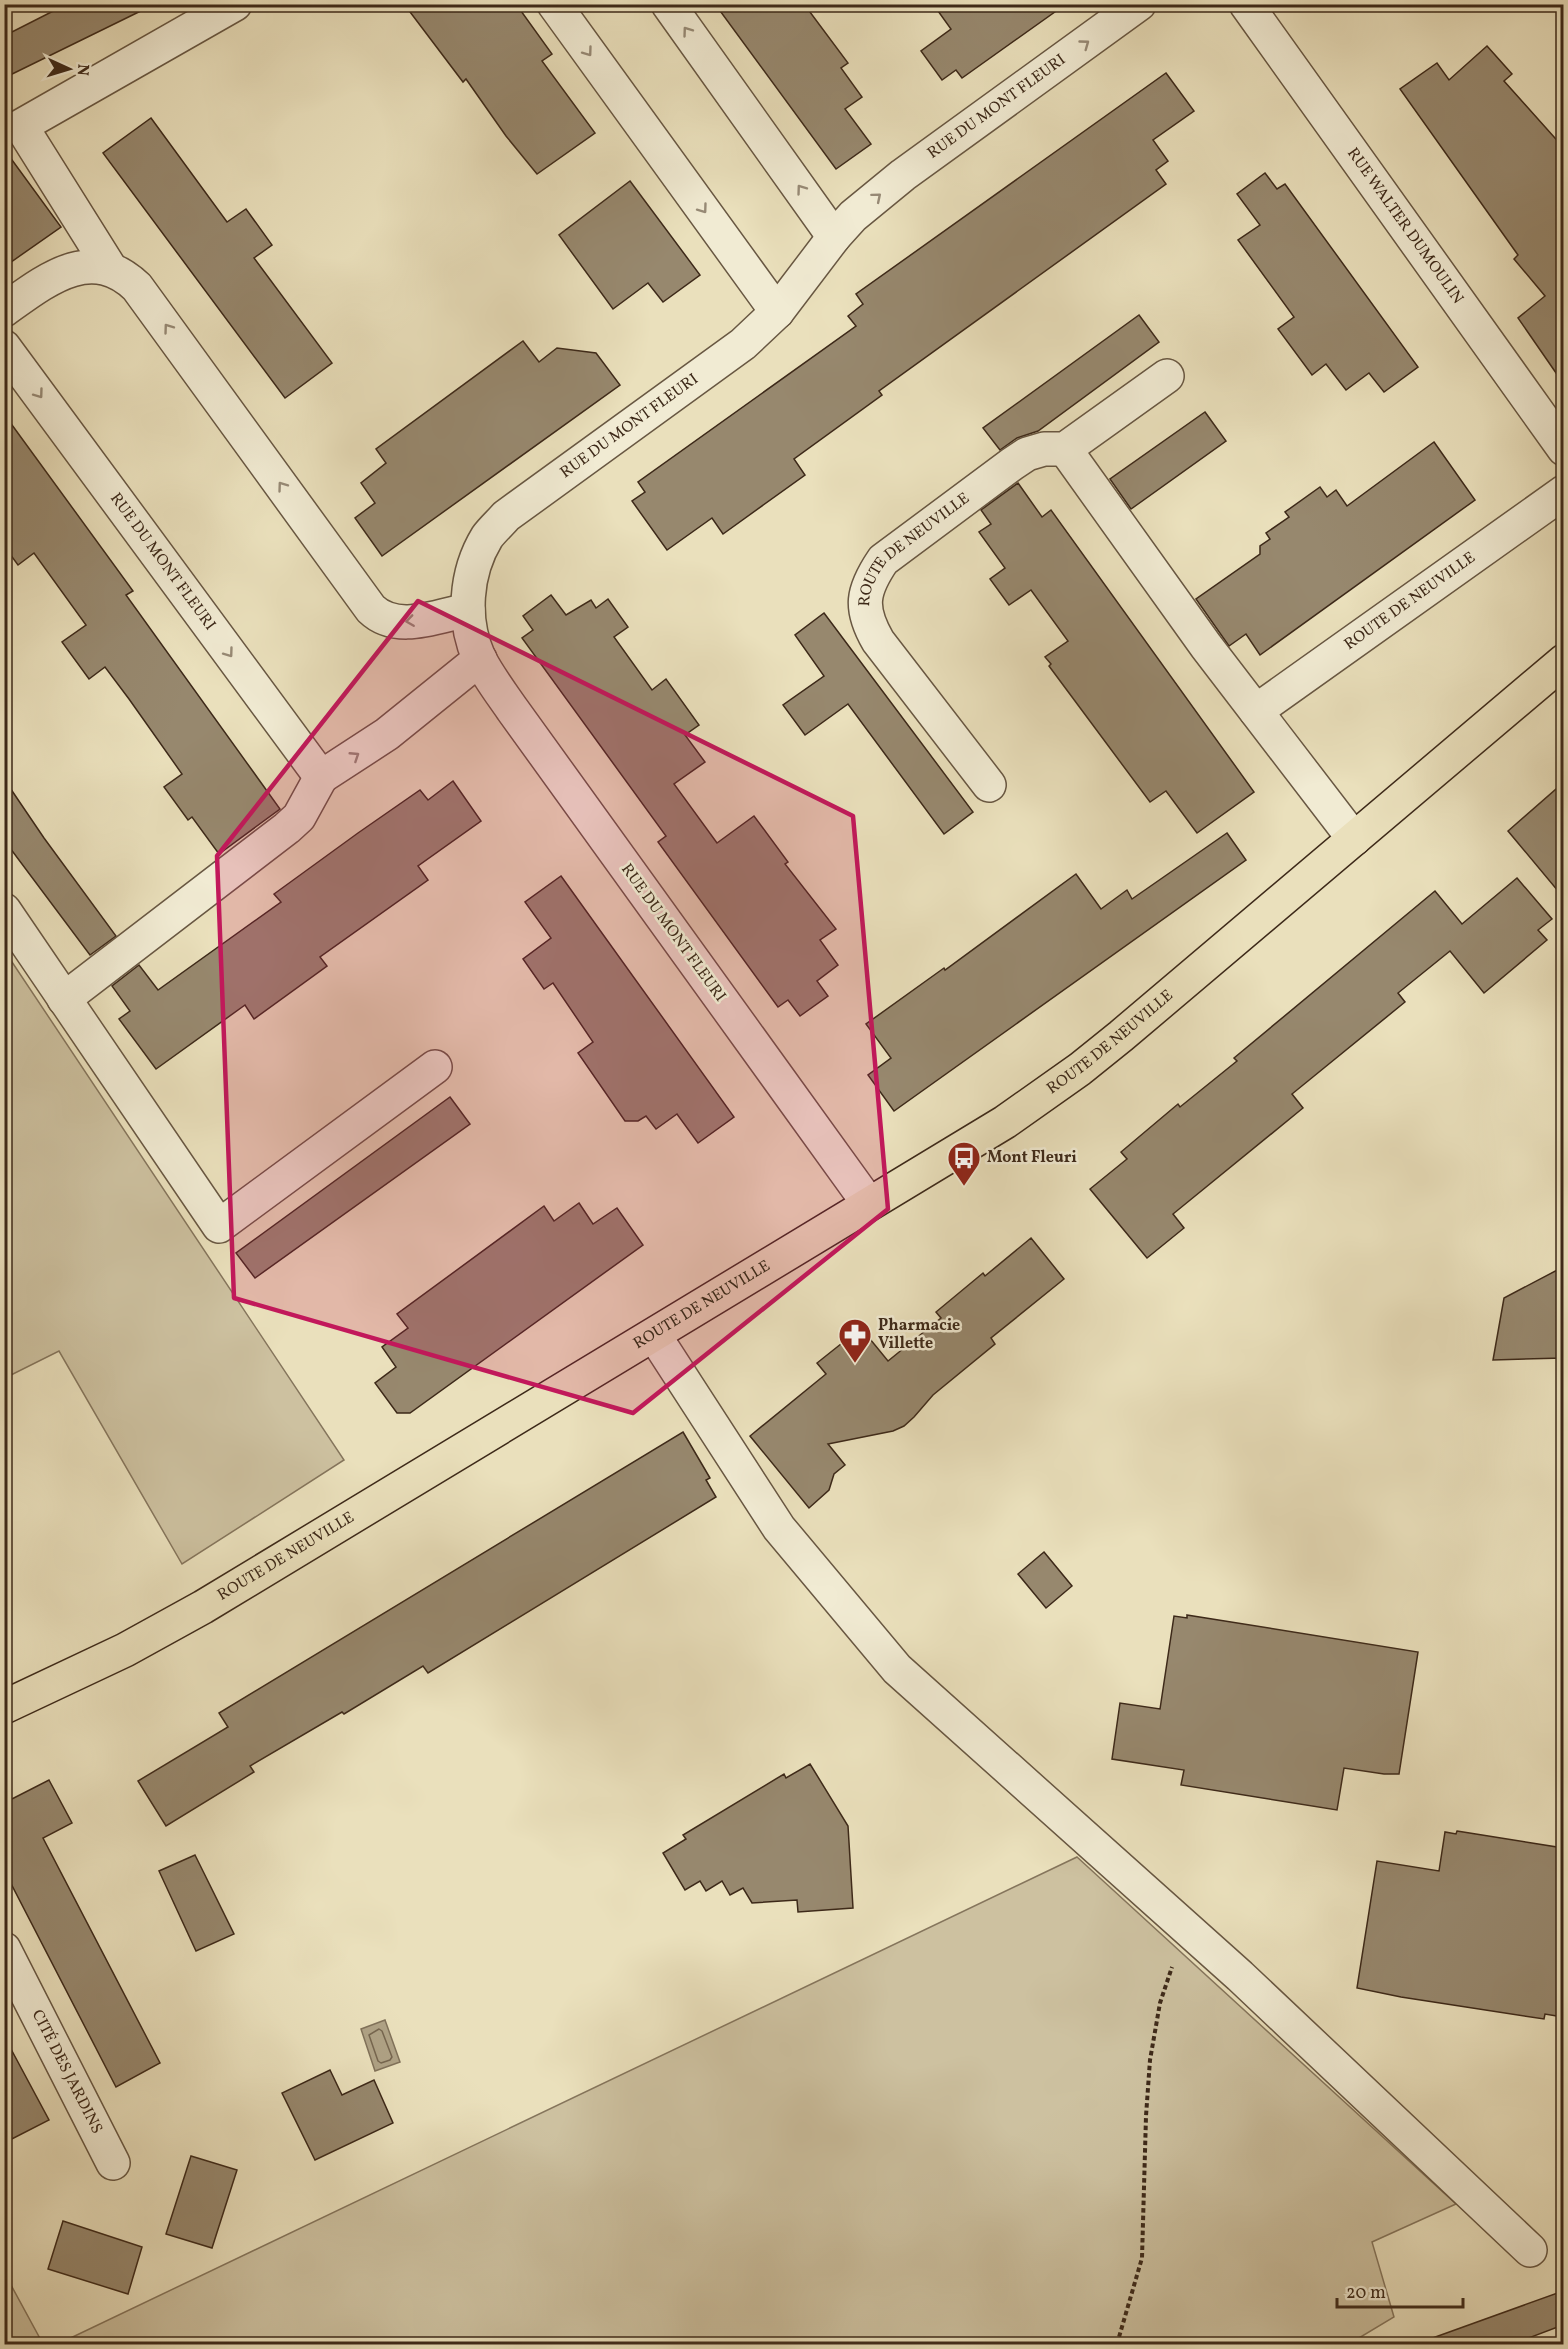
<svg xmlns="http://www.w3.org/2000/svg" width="1568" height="2349" viewBox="0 0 1568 2349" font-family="Vollkorn,serif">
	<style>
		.green { fill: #cdc1a0; stroke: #85755c; stroke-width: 1.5 }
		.water { fill: #afa285; stroke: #81725a; stroke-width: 1.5 }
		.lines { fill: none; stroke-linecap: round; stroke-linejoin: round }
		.shore { stroke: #76664f; stroke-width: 1.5 }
		.building { fill: #97886e; stroke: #3d2919; stroke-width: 1.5 }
		.minor-casing { stroke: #685742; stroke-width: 36 }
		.major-casing { stroke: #3d2919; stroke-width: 36 }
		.path { stroke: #3d2919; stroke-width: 4; stroke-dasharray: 4.5 3; stroke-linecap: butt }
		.minor { stroke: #f1ebd3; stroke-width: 33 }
		.major { stroke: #eae0bc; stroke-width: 33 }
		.oneway { stroke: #978a76 }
		.marked { fill: #c2185b; fill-opacity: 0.2; stroke: #c2185b; stroke-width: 4.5; stroke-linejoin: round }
		.labels { text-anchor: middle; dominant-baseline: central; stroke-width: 5; stroke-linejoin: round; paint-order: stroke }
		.street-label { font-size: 16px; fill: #3d2919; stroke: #f1ebd3 }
		.poi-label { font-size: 16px; font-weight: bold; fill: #3d2919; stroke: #f1ebd3; text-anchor: start }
	</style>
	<rect width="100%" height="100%" fill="#eae0bc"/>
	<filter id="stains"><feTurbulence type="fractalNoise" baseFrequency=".00333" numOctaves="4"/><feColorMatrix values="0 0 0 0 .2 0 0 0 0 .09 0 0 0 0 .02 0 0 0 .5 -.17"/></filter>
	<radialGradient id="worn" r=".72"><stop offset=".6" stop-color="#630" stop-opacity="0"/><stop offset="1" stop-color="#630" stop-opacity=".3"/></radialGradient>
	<g class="green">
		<polygon points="4,950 344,1460 182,1564 59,1351 5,1378"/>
		<polygon points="1077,1857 1456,2204 1372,2242 1394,2317 1349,2344 58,2344"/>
		<polygon points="4,2274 5,2274 43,2344 5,2344"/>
	</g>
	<polygon class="water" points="385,2020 400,2062 375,2071 361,2029"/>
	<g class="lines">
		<polygon class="shore" points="379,2029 382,2031 392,2057 390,2060 381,2063 378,2061 369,2035"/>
	</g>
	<g class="building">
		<polygon points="67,4 155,4 4,78 4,36"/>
		<polygon points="404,4 516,4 552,54 542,61 595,133 537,174 506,136 466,79 463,82"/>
		<polygon points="715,4 804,4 848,63 841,68 862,97 845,109 871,144 836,169"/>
		<polygon points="933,4 1066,4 962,78 956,70 942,80 921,51 951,29"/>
		<polygon points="1487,46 1512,74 1504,81 1563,147 1563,383 1518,318 1545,296 1514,259 1518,255 1400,89 1437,63 1449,80"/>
		<polygon points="1166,73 1194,111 1153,140 1168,161 1156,170 1166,184 879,391 882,395 794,459 805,475 723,534 712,518 667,550 632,501 645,492 638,482 856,326 848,316 863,304 856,294"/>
		<polygon points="151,118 227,222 246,209 272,245 254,258 332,363 285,398 103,153"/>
		<polygon points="4,149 61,227 4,267"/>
		<polygon points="1265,173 1277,189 1285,184 1418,367 1384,392 1369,373 1346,390 1326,364 1312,375 1278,329 1294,317 1238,240 1260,225 1237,194"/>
		<polygon points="630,181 700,275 663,302 648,283 613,309 559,235"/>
		<polygon points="1139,315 1159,342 1038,431 1017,438 1000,450 983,428"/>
		<polygon points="523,341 539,362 557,348 596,353 620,385 382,556 355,518 375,503 361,483 386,463 376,449"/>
		<polygon points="1205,412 1226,441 1131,509 1110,479"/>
		<polygon points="4,414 133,591 126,595 280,809 219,854 192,817 188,820 164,787 182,774 129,699 105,667 89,679 62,642 86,625 34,553 18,565 4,546"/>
		<polygon points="1434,442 1475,500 1260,655 1246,634 1229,646 1196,599 1260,554 1260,546 1270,539 1266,533 1289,517 1285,512 1320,487 1327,497 1336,490 1347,506"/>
		<polygon points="1018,483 1042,517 1051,510 1254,792 1197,833 1166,791 1150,802 1049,666 1051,664 1045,657 1068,641 1031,590 1009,605 990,579 1005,568 979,532 991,524 981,510"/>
		<polygon points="551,595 566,615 591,600 596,608 608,599 628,627 614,637 652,690 666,679 699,725 685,735 705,762 674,784 717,843 754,816 788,862 785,864 836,929 820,940 838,965 817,981 828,996 800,1016 788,1000 778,1007 658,842 666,836 522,638 533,630 523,616"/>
		<polygon points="824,613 973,812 944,834 848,704 805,735 783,705 824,676 795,635"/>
		<polygon points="4,779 44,838 116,936 90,955 4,840"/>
		<polygon points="453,781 481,821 418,866 428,880 320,957 327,966 254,1019 245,1005 156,1069 119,1019 130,1011 112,986 139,965 158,990 281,902 274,894 358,833 420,790 428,800"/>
		<polygon points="1563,783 1563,897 1508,831"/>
		<polygon points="1227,833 1246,860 894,1111 868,1075 891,1058 866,1024 944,968 945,970 1076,874 1101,909 1127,890 1132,899"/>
		<polygon points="561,876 734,1117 698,1143 677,1114 656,1129 646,1116 638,1121 625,1121 578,1053 593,1042 553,983 544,989 523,959 551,938 525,902"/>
		<polygon points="1517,878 1552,919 1538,930 1547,940 1484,993 1450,951 1398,993 1405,1002 1292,1094 1303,1108 1173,1214 1184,1228 1147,1258 1090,1189 1127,1159 1121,1152 1178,1104 1180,1107 1237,1061 1234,1058 1435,891 1462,924"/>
		<polygon points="450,1097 470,1124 255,1278 236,1253"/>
		<polygon points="579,1203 593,1224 617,1208 643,1245 410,1413 397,1413 375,1383 396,1367 382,1347 408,1328 397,1314 544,1206 554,1221"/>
		<polygon points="1031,1238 1064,1279 991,1338 995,1344 933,1395 914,1417 904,1426 893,1431 828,1444 845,1465 834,1474 829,1490 809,1508 750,1436 826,1374 817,1363 861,1328 888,1361 941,1318 936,1312 983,1273 985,1276"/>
		<polygon points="1563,1267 1563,1358 1493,1360 1504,1298"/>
		<polygon points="683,1432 710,1478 706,1480 716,1497 428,1673 423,1666 344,1714 342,1712 250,1766 254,1772 166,1826 138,1781 228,1727 219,1713"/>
		<polygon points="1044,1552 1072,1586 1046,1608 1018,1574"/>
		<polygon points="1187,1615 1418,1652 1399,1774 1384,1774 1344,1768 1337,1810 1181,1785 1184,1770 1112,1759 1120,1703 1160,1709 1174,1616 1187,1618"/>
		<polygon points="810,1764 848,1826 853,1908 798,1912 797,1900 752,1903 743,1888 730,1895 722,1881 706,1891 700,1881 685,1890 663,1853 686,1839 683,1835 784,1774 786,1778"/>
		<polygon points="49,1780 72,1823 43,1838 160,2063 116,2087 4,1870 4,1803"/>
		<polygon points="1457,1831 1563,1848 1563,2017 1545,2014 1544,2019 1401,1997 1357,1988 1377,1861 1439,1871 1445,1832 1456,1834"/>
		<polygon points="195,1855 234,1934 196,1951 159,1871"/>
		<polygon points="4,2036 49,2120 4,2143"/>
		<polygon points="330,2070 342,2095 374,2080 393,2123 315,2160 282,2093"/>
		<polygon points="191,2156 237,2170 212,2248 166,2234"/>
		<polygon points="63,2221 142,2247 128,2294 48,2269"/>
		<polygon points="1563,2291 1563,2325 1513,2344 1428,2344 1427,2340"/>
	</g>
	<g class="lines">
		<g class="minor-casing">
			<g id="minor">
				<polyline points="554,4 777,312"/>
				<polyline points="668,4 834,237"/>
				<path id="s1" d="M1246 4 1564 449"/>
				<polyline points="110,268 21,126 235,4"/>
				<path d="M4 310C46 280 91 243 137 287L371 609C397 634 437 616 468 610"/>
				<path id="s2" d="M4 347 321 777 387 734 480 659"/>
				<polyline points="1065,449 1206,646 1354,839"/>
				<path id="s3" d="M1256 711 1564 492"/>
				<path id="s4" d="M989 785 878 641C859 608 862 591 883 560L1012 464 1027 454 1044 449H1065L1167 376"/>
				<polyline points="4,910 219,1226 435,1067"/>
				<polyline points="64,999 287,828 299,817 321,777"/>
				<path id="s5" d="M869 1204 512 709C501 693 488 676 479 658 462 620 465 573 487 537 492 530 500 523 506 516L743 344 777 312 834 237 853 216 903 175 1139 4"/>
				<polyline points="654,1335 779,1528 897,1669 1240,1976 1530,2250"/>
				<path id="s6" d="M4 1949 113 2163"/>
			</g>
		</g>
		<g class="major-casing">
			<g id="major">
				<path id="s7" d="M4 1707 125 1650 203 1607 1005 1122 1080 1069 1121 1036 1564 661"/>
			</g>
		</g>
		<polyline class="path" points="1117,2344 1142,2258 1146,2116 1150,2060 1160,2003 1172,1967"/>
		<use href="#minor" class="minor"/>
		<use href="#major" class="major"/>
	</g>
	<defs><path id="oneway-chevron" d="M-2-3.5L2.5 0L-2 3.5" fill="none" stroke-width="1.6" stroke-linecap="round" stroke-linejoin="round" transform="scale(1.5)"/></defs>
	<g class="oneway">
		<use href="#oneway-chevron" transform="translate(687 31) rotate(-126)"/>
		<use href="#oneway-chevron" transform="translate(1085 44) rotate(-36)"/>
		<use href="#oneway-chevron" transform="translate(588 52) rotate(54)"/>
		<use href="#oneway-chevron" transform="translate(801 189) rotate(-126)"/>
		<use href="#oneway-chevron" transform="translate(877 197) rotate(-40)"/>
		<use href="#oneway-chevron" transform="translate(703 209) rotate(54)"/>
		<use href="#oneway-chevron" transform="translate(168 328) rotate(-126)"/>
		<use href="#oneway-chevron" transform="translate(39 394) rotate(54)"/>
		<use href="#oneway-chevron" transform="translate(282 486) rotate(-126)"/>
		<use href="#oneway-chevron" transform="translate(410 621) rotate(172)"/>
		<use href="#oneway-chevron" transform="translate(229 653) rotate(54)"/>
		<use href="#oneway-chevron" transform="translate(355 756) rotate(-33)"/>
	</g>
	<path class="marked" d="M418 601 853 816 888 1209 633 1413 234 1298 217 856Z"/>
	<defs>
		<g id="bus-pin" transform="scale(1.725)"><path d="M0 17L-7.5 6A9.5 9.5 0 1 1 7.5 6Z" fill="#8f2418" stroke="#f1ebd3"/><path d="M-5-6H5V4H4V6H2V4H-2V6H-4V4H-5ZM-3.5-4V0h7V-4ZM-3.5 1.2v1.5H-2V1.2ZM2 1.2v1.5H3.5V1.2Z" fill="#fff"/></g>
		<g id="pharmacy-pin" transform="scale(1.725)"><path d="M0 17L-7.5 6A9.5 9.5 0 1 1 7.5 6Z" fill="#8f2418" stroke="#f1ebd3"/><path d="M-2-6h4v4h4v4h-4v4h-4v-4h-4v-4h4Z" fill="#fff"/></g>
	</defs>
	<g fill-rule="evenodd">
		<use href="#bus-pin" x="964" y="1158"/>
		<use href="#pharmacy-pin" x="855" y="1335"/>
	</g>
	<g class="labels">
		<g class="street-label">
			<text stroke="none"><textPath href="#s5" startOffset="1468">RUE DU MONT FLEURI</textPath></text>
			<text stroke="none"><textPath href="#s1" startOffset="273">RUE WALTER DUMOULIN</textPath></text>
			<text stroke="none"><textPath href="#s5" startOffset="978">RUE DU MONT FLEURI</textPath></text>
			<text stroke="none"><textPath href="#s4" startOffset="297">ROUTE DE NEUVILLE</textPath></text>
			<text stroke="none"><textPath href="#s2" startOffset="267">RUE DU MONT FLEURI</textPath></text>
			<text stroke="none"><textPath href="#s3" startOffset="189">ROUTE DE NEUVILLE</textPath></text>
			<text transform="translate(673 933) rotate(54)">RUE DU MONT FLEURI</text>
			<text stroke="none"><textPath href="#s7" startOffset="1292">ROUTE DE NEUVILLE</textPath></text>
			<text stroke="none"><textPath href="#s7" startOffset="806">ROUTE DE NEUVILLE</textPath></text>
			<text stroke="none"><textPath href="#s7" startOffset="320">ROUTE DE NEUVILLE</textPath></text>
			<text stroke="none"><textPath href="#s6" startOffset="138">CITÉ DES JARDINS</textPath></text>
		</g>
		<g class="poi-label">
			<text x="987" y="1158">Mont Fleuri</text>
			<text x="878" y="1326">Pharmacie<tspan x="878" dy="18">Villette</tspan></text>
		</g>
	</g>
	<rect width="1568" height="2349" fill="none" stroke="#eae0bc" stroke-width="24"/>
	<rect x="6" y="6" width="1556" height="2337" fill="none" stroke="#3d2919" stroke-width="3"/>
	<rect x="12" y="12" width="1544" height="2325" fill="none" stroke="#3d2919" stroke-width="1.5"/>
	<g transform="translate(69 69) rotate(94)" stroke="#f1ebd3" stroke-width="4.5" paint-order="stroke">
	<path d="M0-4.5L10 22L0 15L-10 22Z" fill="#3d2919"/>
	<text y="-9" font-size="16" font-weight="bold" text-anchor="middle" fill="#3d2919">N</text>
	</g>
	<path d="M1337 2298v9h126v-9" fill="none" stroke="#3d2919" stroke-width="3"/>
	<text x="1346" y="2298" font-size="18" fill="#3d2919" stroke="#f1ebd3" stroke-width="4.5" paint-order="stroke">20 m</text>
	<rect width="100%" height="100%" filter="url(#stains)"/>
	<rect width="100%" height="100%" fill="url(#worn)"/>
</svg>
